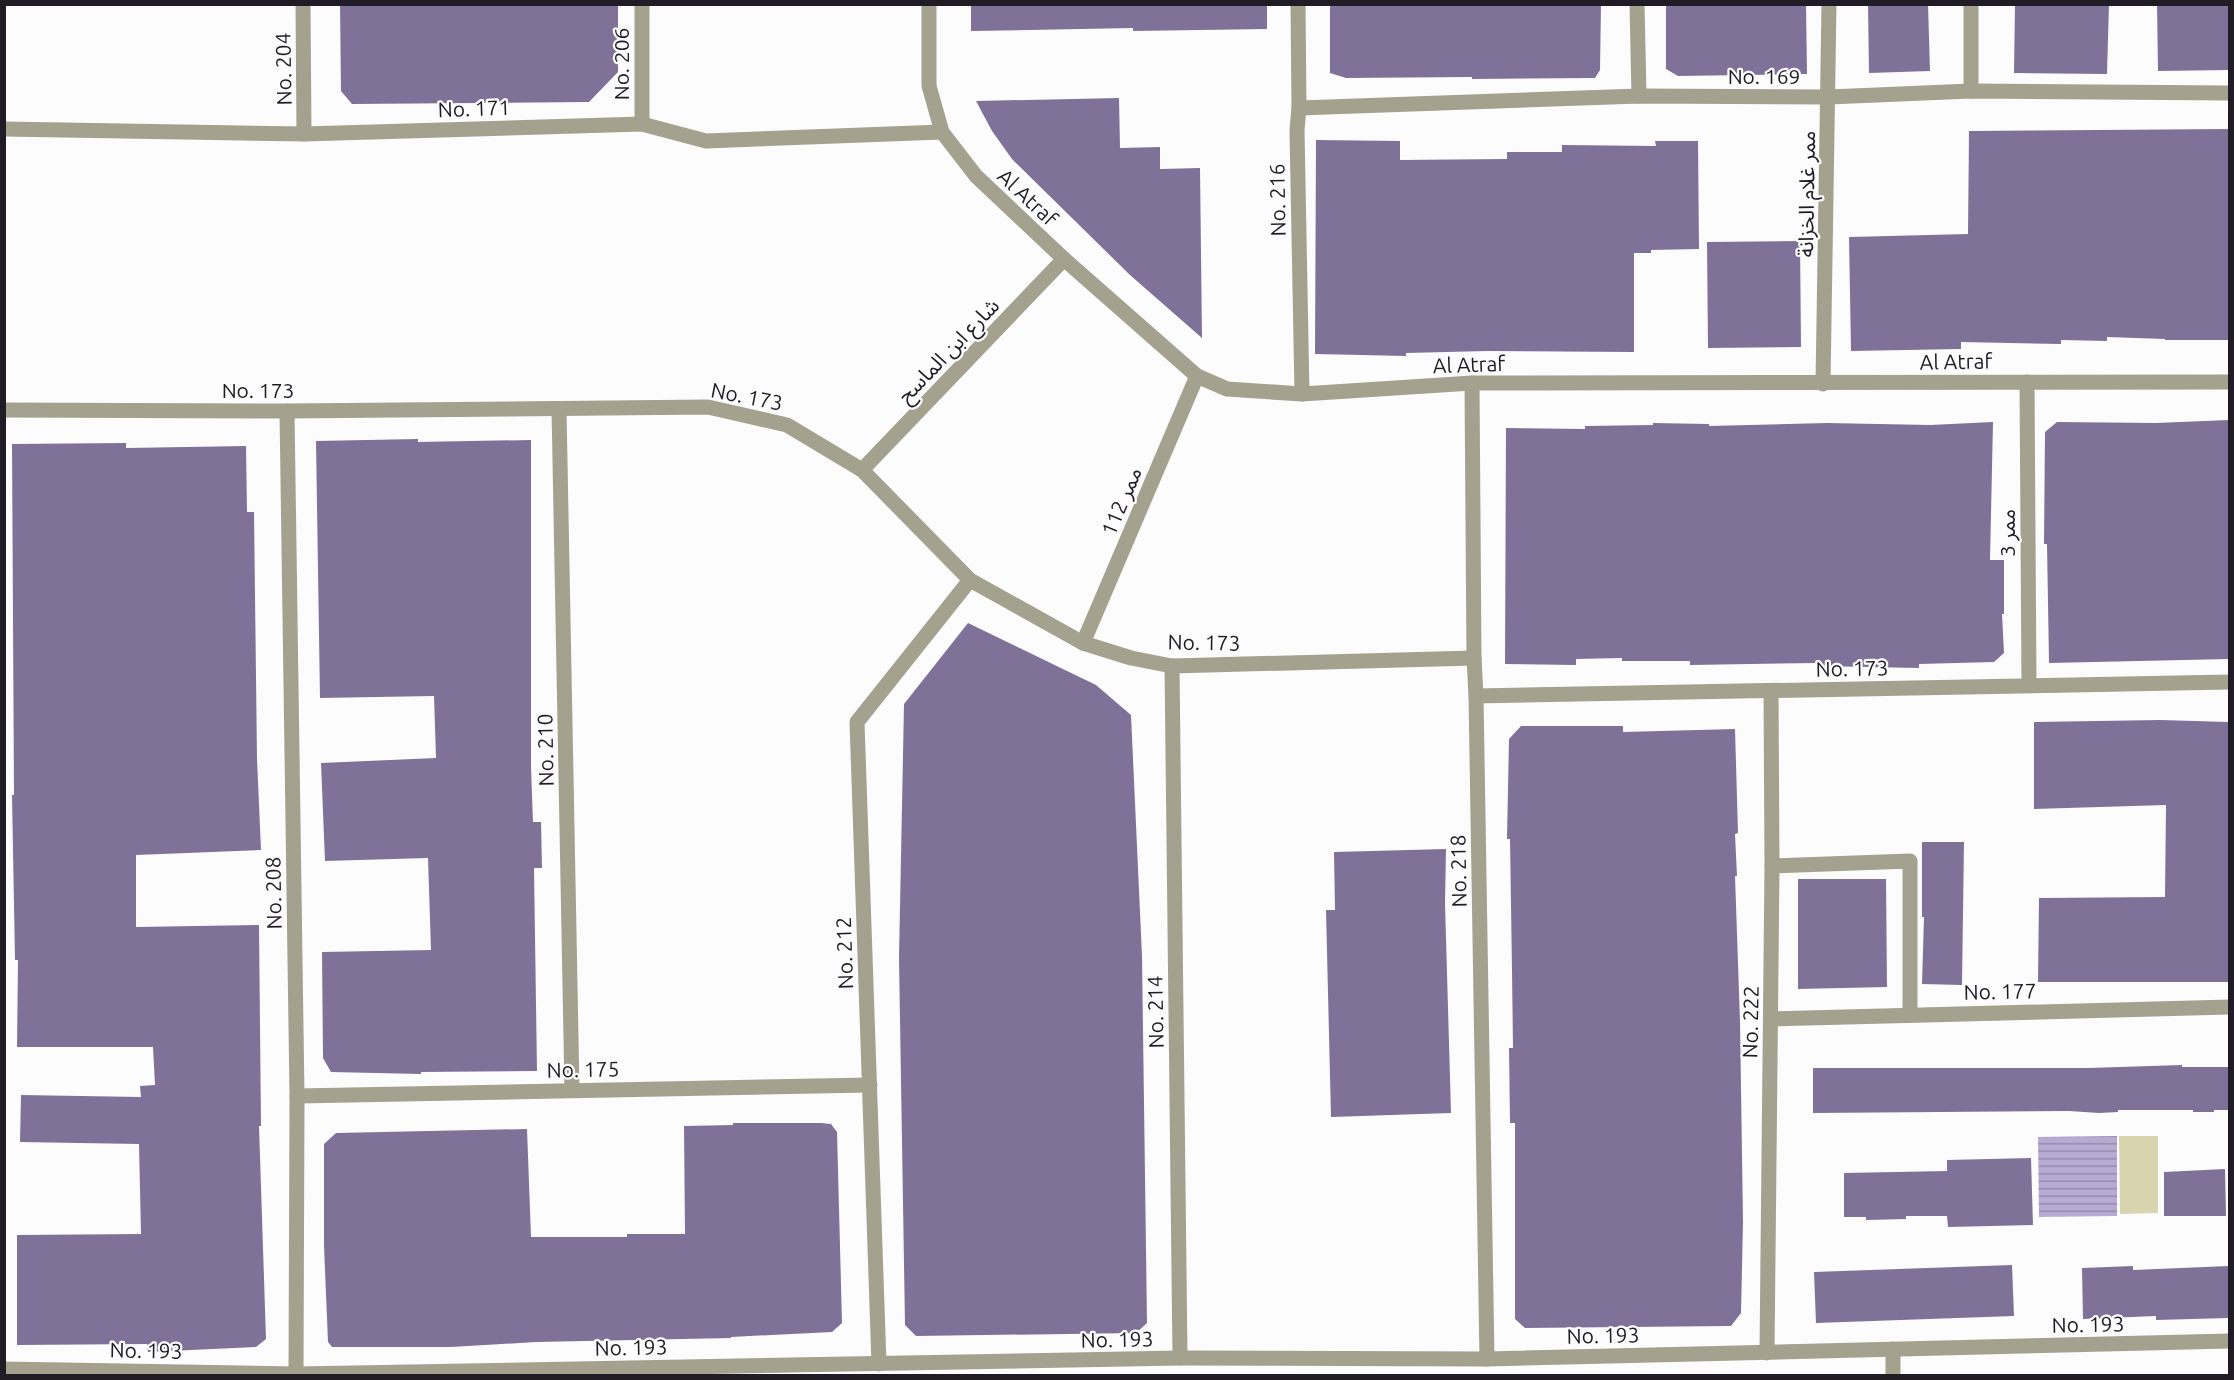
<svg xmlns="http://www.w3.org/2000/svg" width="2234" height="1380" viewBox="0 0 2234 1380" font-family="Ubuntu,'Noto Sans Arabic',sans-serif">
	<style>
		.grass { fill: #d8d4ae }
		.water { fill: url(#water-rules) }
		.building { fill: #807199 }
		.lines { fill: none; stroke-linecap: round; stroke-linejoin: round }
		.minor { stroke: #a4a18e; stroke-width: 15 }
		.labels { text-anchor: middle; dominant-baseline: central; stroke-width: 4.5; stroke-linejoin: round; paint-order: stroke }
		.street-label { font-size: 21px; fill: #1f1c25; stroke: #fcfcfc }
	</style>
	<defs>
		<pattern id="water-rules" width="6" height="5" patternUnits="userSpaceOnUse" patternTransform="scale(1.5)"><rect width="6" height="5" fill="#b9aad4"/><path d="M0 2.5h6" fill="none" stroke="#968aac"/></pattern>
	</defs>
	<rect width="100%" height="100%" fill="#fcfcfc"/>
	<polygon class="grass" points="2119,1136 2158,1136 2158,1213 2120,1214"/>
	<polygon class="water" points="2117,1136 2117,1216 2039,1217 2038,1137"/>
	<g class="building">
		<polygon points="340,4 618,4 618,72 589,102 352,104 341,91"/>
		<polygon points="971,4 1267,4 1267,29 1133,31 1133,28 971,31"/>
		<polygon points="1330,4 1601,4 1600,70 1595,78 1472,79 1472,77 1346,78 1330,73"/>
		<polygon points="1666,4 1806,4 1807,74 1678,76 1666,69"/>
		<polygon points="1868,4 1928,4 1930,71 1869,73"/>
		<polygon points="2015,4 2109,4 2107,74 2014,73"/>
		<polygon points="2157,4 2229,4 2229,70 2158,71"/>
		<polygon points="1119,98 1120,148 1160,147 1160,169 1200,168 1202,338 1130,275 1012,159 992,131 976,101"/>
		<polygon points="2229,129 2229,340 2165,340 2165,339 2107,337 2107,341 2061,340 2061,344 1961,342 1961,349 1851,351 1849,237 1968,234 1969,131"/>
		<polygon points="1316,140 1400,141 1400,160 1507,159 1507,152 1562,152 1562,145 1656,146 1655,141 1698,141 1699,249 1651,250 1651,253 1634,253 1634,352 1487,351 1406,353 1406,356 1315,354"/>
		<polygon points="1800,241 1801,347 1708,348 1707,242"/>
		<polygon points="2229,420 2229,659 2049,663 2047,544 2044,544 2045,432 2057,422 2156,423"/>
		<polygon points="1993,422 1990,560 2004,560 2004,614 2002,614 2004,653 1994,662 1919,664 1919,668 1817,666 1817,663 1690,665 1690,661 1622,661 1622,658 1576,659 1576,665 1505,664 1506,428 1585,429 1585,426 1653,425 1653,423 1709,424 1709,426 1827,423 1930,425"/>
		<polygon points="418,439 418,442 531,440 531,767 533,822 541,822 542,868 534,868 537,1071 421,1072 421,1074 331,1072 323,1058 322,952 431,950 428,858 325,861 321,763 436,758 434,696 320,698 316,441"/>
		<polygon points="126,443 126,448 246,446 247,512 254,512 257,759 261,850 136,855 136,927 259,925 261,1126 259,1126 266,1339 256,1347 148,1352 147,1344 17,1345 17,1235 141,1234 139,1144 20,1142 21,1095 141,1097 140,1086 155,1085 153,1047 17,1047 18,960 15,960 12,795 14,795 12,444"/>
		<polygon points="968,623 1096,685 1131,715 1142,956 1147,1323 1136,1333 916,1336 905,1325 899,958 904,704"/>
		<polygon points="2160,720 2229,722 2229,982 2038,982 2039,898 2165,897 2166,805 2034,809 2034,722"/>
		<polygon points="1521,726 1623,726 1623,732 1735,729 1738,833 1735,834 1737,876 1735,876 1740,1021 1743,1222 1741,1313 1731,1326 1525,1328 1515,1319 1515,1123 1510,1123 1509,1048 1513,1048 1512,971 1510,839 1507,839 1509,739"/>
		<polygon points="1922,842 1964,842 1962,985 1922,984 1924,917 1922,917"/>
		<polygon points="1446,849 1445,903 1451,1113 1331,1117 1326,910 1335,910 1334,852"/>
		<polygon points="1798,879 1886,879 1887,987 1798,989"/>
		<polygon points="2182,1065 2182,1067 2229,1067 2229,1110 2214,1110 2214,1112 2193,1112 2193,1110 2118,1110 2118,1112 2099,1113 2069,1111 1813,1113 1813,1068 2088,1068"/>
		<polygon points="733,1123 821,1123 831,1124 837,1132 842,1323 832,1332 731,1337 731,1338 536,1342 451,1347 332,1347 328,1342 324,1246 324,1144 336,1133 527,1129 531,1237 627,1237 627,1234 685,1234 684,1126 733,1125"/>
		<polygon points="2031,1158 2033,1225 1948,1227 1947,1216 1906,1216 1906,1219 1866,1220 1866,1217 1844,1217 1844,1173 1947,1171 1947,1160"/>
		<polygon points="2225,1169 2226,1216 2164,1216 2164,1172"/>
		<polygon points="2012,1265 2014,1316 1816,1323 1814,1272"/>
		<polygon points="2133,1266 2133,1270 2229,1266 2229,1318 2156,1320 2156,1316 2083,1319 2082,1268"/>
	</g>
	<g class="lines">
		<g class="minor">
			<polyline points="303,4 304,134"/>
			<polyline points="642,4 642,124"/>
			<polyline points="929,4 929,86 942,132 976,176 1064,259 1197,376 1227,389 1302,394 1472,383 2230,382"/>
			<polyline points="1298,4 1299,108 1297,130 1302,394"/>
			<polyline points="1637,4 1639,96"/>
			<polyline points="1971,4 1971,91"/>
			<polyline points="1299,108 1639,96 1829,97 1971,91 2230,93"/>
			<polyline points="4,129 304,134 642,124 706,141 942,132"/>
			<polyline points="2027,382 2029,685"/>
			<polyline points="1472,383 1474,658 1476,696 1487,1359"/>
			<polyline points="1823,384 1829,4"/>
			<polyline points="559,409 572,1090"/>
			<polyline points="4,410 287,411 708,407 787,425 862,470 970,580 1083,643 1131,658 1172,666 1474,658"/>
			<polyline points="287,411 297,1096 296,1374"/>
			<polyline points="862,470 1064,259"/>
			<polyline points="1083,643 1197,376"/>
			<polyline points="1172,666 1180,1358"/>
			<polyline points="1476,696 2230,682"/>
			<polyline points="1772,866 1910,861 1910,1015"/>
			<polyline points="1771,1019 2230,1007"/>
			<polyline points="297,1096 870,1085"/>
			<polyline points="1893,1349 1893,1376"/>
			<polyline points="1767,1353 1772,866 1771,691"/>
			<polyline points="879,1364 857,722 970,580"/>
			<polyline points="4,1369 296,1374 1180,1358 1487,1359 2230,1341"/>
		</g>
	</g>
	<g class="labels">
		<g class="street-label">
			<text transform="translate(621 64) rotate(-90)">No. 206</text>
			<text transform="translate(283 69) rotate(-91)">No. 204</text>
			<text x="1764" y="76">No. 169</text>
			<text transform="translate(474 108) rotate(-2)">No. 171</text>
			<text transform="translate(1806 194) rotate(-89)">ممر غلام الخزانة</text>
			<text transform="translate(1028 197) rotate(43)">Al Atraf</text>
			<text transform="translate(1277 200) rotate(-91)">No. 216</text>
			<text transform="translate(948 350) rotate(-46)">شارع ابن الماسح</text>
			<text transform="translate(1956 361) rotate(-1)">Al Atraf</text>
			<text transform="translate(1469 364) rotate(-2)">Al Atraf</text>
			<text x="258" y="390">No. 173</text>
			<text transform="translate(747 396) rotate(11)">No. 173</text>
			<text transform="translate(1121 501) rotate(-67)">ممر 112</text>
			<text transform="translate(2007 533) rotate(-90)">ممر 3</text>
			<text transform="translate(1204 642) rotate(1)">No. 173</text>
			<text transform="translate(1852 668) rotate(-1)">No. 173</text>
			<text transform="translate(545 750) rotate(-91)">No. 210</text>
			<text transform="translate(1458 871) rotate(-91)">No. 218</text>
			<text transform="translate(273 893) rotate(-91)">No. 208</text>
			<text transform="translate(844 953) rotate(-92)">No. 212</text>
			<text transform="translate(2000 991) rotate(-1)">No. 177</text>
			<text transform="translate(1155 1012) rotate(-91)">No. 214</text>
			<text transform="translate(1750 1022) rotate(-89)">No. 222</text>
			<text transform="translate(583 1069) rotate(-1)">No. 175</text>
			<text transform="translate(2088 1324) rotate(-1)">No. 193</text>
			<text transform="translate(1603 1335) rotate(-1)">No. 193</text>
			<text transform="translate(1117 1339) rotate(-1)">No. 193</text>
			<text transform="translate(631 1347) rotate(-1)">No. 193</text>
			<text transform="translate(146 1350) rotate(1)">No. 193</text>
		</g>
	</g>
	<rect width="2234" height="1380" fill="none" stroke="#1f1c25" stroke-width="12"/>
</svg>
